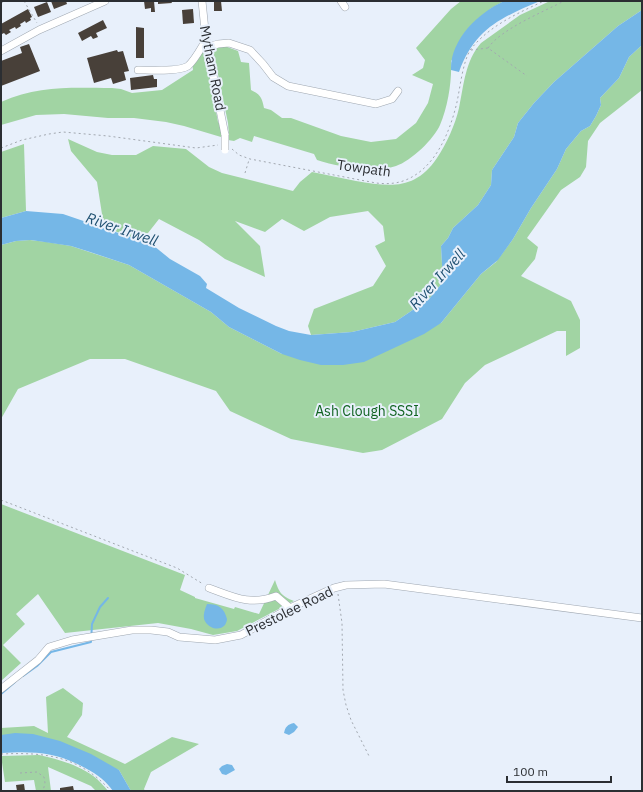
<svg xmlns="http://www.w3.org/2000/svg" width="643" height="792" viewBox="0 0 643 792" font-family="'IBM Plex Sans',sans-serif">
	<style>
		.green { fill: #a1d4a3 }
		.water { fill: #75b7e7 }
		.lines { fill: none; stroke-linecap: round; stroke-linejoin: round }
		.stream { stroke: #75b7e7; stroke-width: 2 }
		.building { fill: #484039 }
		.minor-casing { stroke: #9fa7b1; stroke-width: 8 }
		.path { stroke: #a2a8b0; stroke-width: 1; stroke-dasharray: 2 3; stroke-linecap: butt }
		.minor { stroke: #fff; stroke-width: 7 }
		.minor-bridge-casing { stroke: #9fa7b1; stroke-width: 8; stroke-linecap: butt }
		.minor-bridge { stroke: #fff; stroke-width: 7 }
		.labels { text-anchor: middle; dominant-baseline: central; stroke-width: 4; stroke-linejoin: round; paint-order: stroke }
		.street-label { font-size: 14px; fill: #2b2e32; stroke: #e8f0fb }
		.park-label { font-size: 14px; fill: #106321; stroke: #e8f0fb }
		.water-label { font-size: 15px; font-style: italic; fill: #205172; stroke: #e8f0fb }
	</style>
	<rect width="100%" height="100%" fill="#e8f0fb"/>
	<g class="green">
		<path d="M461 1H504L490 9 451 61C452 81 448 106 440 125 434 139 411 161 396 166 374 173 338 167 317 160L314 154 254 136 252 142 240 138 234 141 228 140V138L229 136 228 123 213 50 222 45 238 51 241 62 249 63 251 90C261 95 262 98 264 108L271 110 282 118H291L341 136 371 142 396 139 416 123 428 103 433 84 412 75 423 68 425 60 416 48 451 9Z"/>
		<path d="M550 1H642V10L618 26 554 82 534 103 518 123 514 137 492 170 491 185 478 205 453 228 448 238 441 246 443 282 429 299 395 322 352 332 311 335 308 326 314 309 373 286 386 266 375 246 385 241 383 226 368 211 330 217 304 231 282 219 265 232 235 221 260 246 265 277 225 259 199 240 159 219 148 233 144 242 104 227 97 182 71 151 68 139 97 152 112 155H136L153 146 186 149 209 167 222 173 293 191 300 182 312 172C327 175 341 178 356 181 391 187 415 190 437 158 447 143 455 125 459 108 464 85 465 61 481 43L520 15Z"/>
		<polygon points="642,45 642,90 600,123 588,141 586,167 580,177 561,190 527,238 538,247 535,259 521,276 571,301 580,320 580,348 566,356 566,331 557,331 485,365 465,383 442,419 382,450 363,453 291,439 230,411 216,391 125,359 90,359 18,389 1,419 1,245 16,241 30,240 47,242 71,246 129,265 211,312 229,327 282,354 441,323 481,274 496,262 513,239 531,208 557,169 566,149 581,131 590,126 596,116 601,105 600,98 619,78 629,57"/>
		<path d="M204 47 218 122 221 126V137L184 126 166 122 134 118H108L64 114 36 115 1 125V102C39 85 71 88 112 88L121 89 132 93 162 90 193 70 192 61Z"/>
		<polygon points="24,144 26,211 1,218 1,152"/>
		<path d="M1 504 185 575 180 590 195 597V598L234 609 235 607 259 614 275 580C279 592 281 596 294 601L237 631 213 635 191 629 158 623 65 633 38 594 16 614 25 624 3 645 21 663 1 681Z"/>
		<polygon points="63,688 83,703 82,715 67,737 125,764 172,737 199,744 151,772 144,789 145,791 131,791 119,770 1,735 1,728 34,726 48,733 46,697"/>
		<path d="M39 755C58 759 82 766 97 779 101 783 105 787 108 791H96L91 786 48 767 51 791H36L34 780 5 782 1 756Z"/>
	</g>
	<g class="water">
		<path d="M504 1H540C500 18 475 29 459 72L451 70C450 40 478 13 504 1Z"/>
		<polygon points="642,10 642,45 629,57 619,78 600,98 601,105 596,116 590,126 581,131 566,149 557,169 531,208 513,239 498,260 481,274 441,323 424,334 364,362 343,365 321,365 300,360 282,354 229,327 211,312 129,265 90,252 71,246 31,240 16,241 1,245 1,218 26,211 63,214 139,240 154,246 170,259 200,276 207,284 206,288 239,308 276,326 289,331 311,335 352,332 395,322 429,299 443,282 441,246 448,238 453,228 478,205 491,185 492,170 514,137 518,123 534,103 554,82 618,26"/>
		<path d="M207 604C219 604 224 608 227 619 227 621 226 623 225 625 219 632 207 628 204 619 203 614 205 609 207 604Z"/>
		<path d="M294 723 298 727 294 732 289 735 284 733C285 727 288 724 294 723Z"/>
		<path d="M15 733 33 734 60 741 91 754 119 770 131 791H113C106 781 98 775 87 769 57 752 35 751 1 753V735Z"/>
		<polygon points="227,764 232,765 235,770 226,775 222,774 219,769 222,766"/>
	</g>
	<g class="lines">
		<g class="stream">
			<polyline points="23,676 37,666 51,652 91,642 92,624 100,607 108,598"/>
			<polyline points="1,694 15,682"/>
		</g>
	</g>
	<g class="building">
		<polygon points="51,1 66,1 67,4 54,9"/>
		<polygon points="144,1 154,1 155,12 151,12 151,8 145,9"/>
		<polygon points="158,1 171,1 172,3 158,4"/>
		<polygon points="214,1 221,1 222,11 214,11"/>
		<polygon points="47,2 51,12 38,17 34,7"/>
		<polygon points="28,9 32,17 30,18 31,20 26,23 25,21 22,23 20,24 21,26 16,29 15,27 9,30 11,32 6,35 4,33 2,34 1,24"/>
		<polygon points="193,9 194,23 183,24 182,10"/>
		<polygon points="103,20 107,28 96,33 98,37 93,39 91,36 82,41 78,33"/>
		<polygon points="136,27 144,28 144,58 136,58"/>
		<polygon points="29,44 40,71 1,86 1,61 22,53 20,47"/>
		<polygon points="117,50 118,52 123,51 129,71 124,72 126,80 113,84 111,78 94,83 87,58"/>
		<polygon points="153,75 154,79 157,79 157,87 131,90 130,78"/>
		<polygon points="24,784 25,791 17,791 16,785"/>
		<polygon points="73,786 74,791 60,791 60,788"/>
	</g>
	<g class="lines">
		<g class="minor-casing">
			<g id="minor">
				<polyline points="202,1 206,40 225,135"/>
				<polyline points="341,1 345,7"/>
				<polyline points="207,47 218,44 229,43 250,50 263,64 273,77 288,86 376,104 392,99 398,91"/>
				<polyline points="1,51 39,30 105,1"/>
				<path d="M138 70C149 70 179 72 188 66 195 60 201 48 206 40"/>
				<path d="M209 588C234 597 250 606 276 596L290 608"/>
				<polyline points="1,689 38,660 49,647 72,640 132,630 151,630 168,632 179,637 215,640 241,635 290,608 334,588 346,585 384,584 642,618"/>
			</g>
		</g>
		<g class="path">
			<polyline points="24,1 37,23"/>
			<polyline points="1,3 5,1"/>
			<path d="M488 48C501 29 543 12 564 1"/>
			<polyline points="471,50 488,48 527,76"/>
			<polyline points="1,148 22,140 49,134 63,132 108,136 196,148 218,145"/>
			<path d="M232 149 239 155 250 159 376 183C385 184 394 184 403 181 435 170 450 132 457 102 460 88 463 60 471 49 489 26 518 13 544 1"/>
			<polyline points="245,173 249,160"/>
			<polyline points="1,500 177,568 203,584"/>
			<polyline points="338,594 342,623 343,690 346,705 351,720 369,756"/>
			<path d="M1 754C46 752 79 756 111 791"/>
			<polyline points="20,773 37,772 44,777 45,783 43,791"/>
		</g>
		<use href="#minor" class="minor"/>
		<g class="minor-bridge-casing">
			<polyline id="minor-bridge" points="225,150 225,135"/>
		</g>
		<use href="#minor-bridge" class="minor-bridge"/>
	</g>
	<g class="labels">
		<g class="street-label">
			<text transform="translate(213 68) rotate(79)">Mytham Road</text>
			<text transform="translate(364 168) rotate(8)">Towpath</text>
			<text transform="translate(289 611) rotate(-26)">Prestolee Road</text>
		</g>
		<g class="park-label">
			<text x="367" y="411">Ash Clough SSSI</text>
		</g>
		<g class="water-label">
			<text transform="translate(122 229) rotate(19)">River Irwell</text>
			<text transform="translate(437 279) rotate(-48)">River Irwell</text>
		</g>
	</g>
	<rect width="643" height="792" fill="none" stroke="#2b2e32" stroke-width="4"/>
	<path d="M507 776v6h104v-6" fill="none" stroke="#2b2e32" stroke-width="2"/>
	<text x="513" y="776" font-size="12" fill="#2b2e32" stroke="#e8f0fb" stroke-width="3" paint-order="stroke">100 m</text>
</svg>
